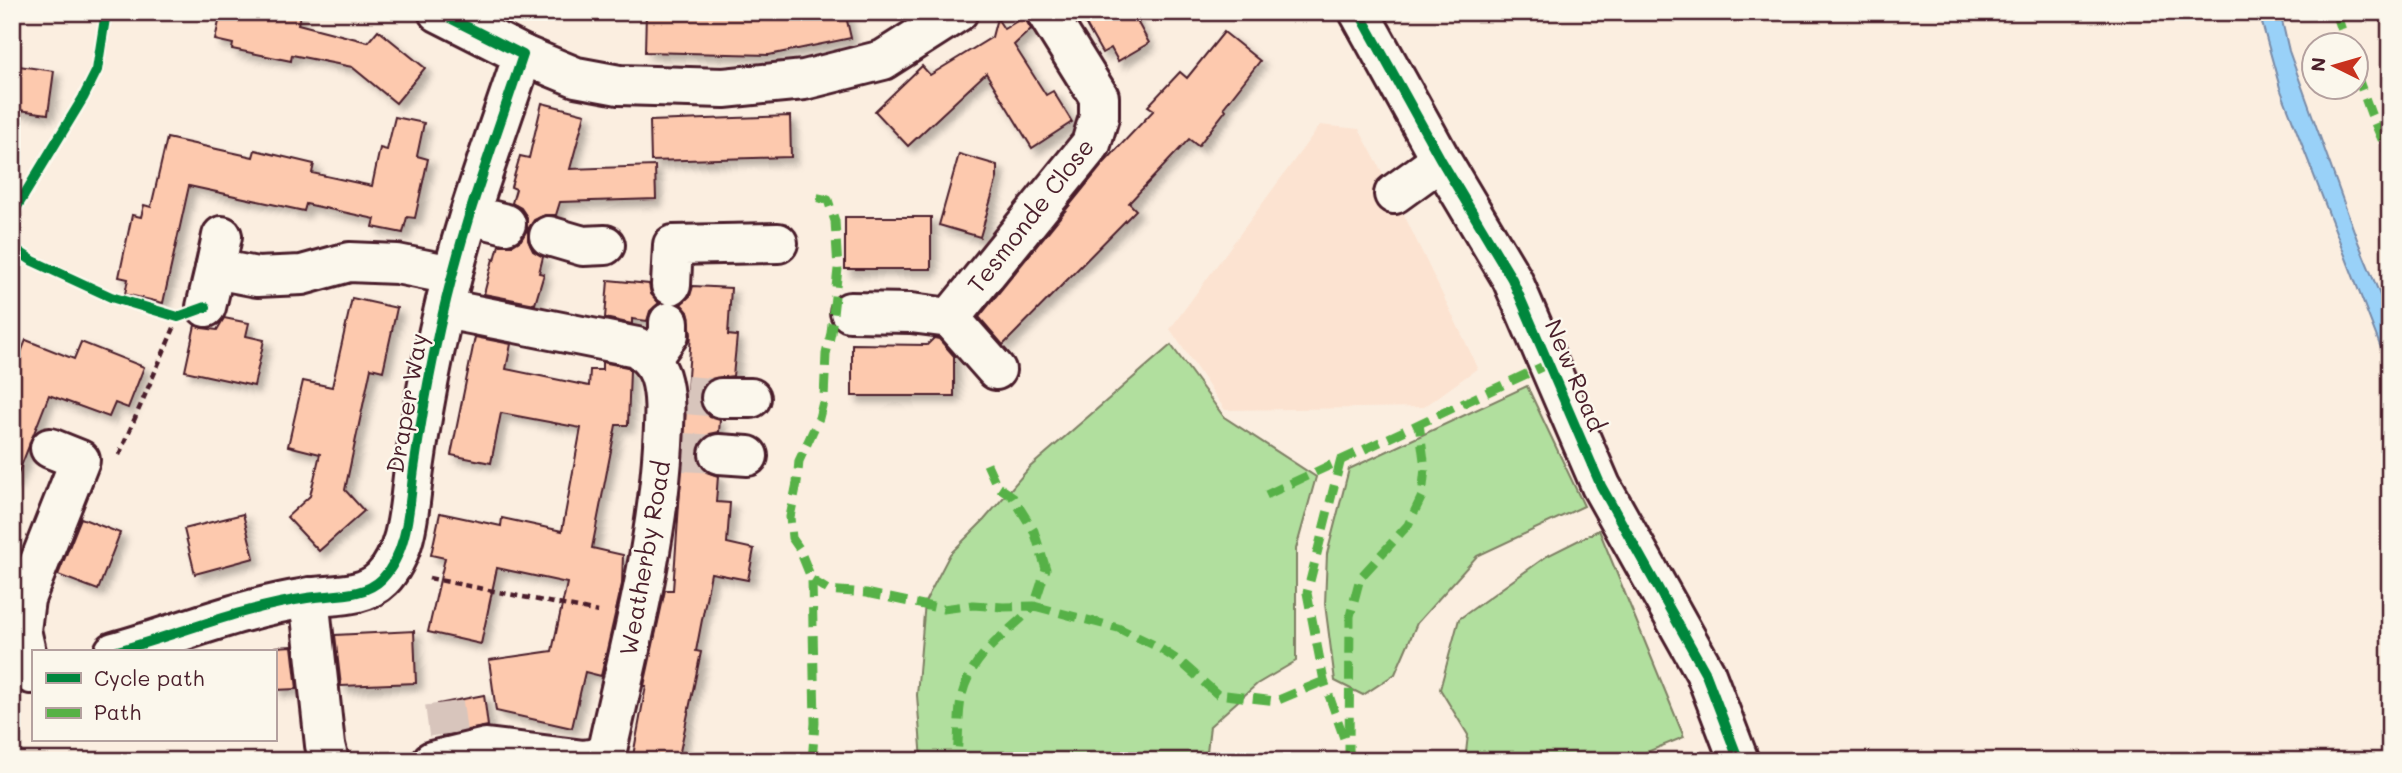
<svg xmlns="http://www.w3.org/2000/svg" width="2402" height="773" viewBox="0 0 2402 773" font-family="Mali,sans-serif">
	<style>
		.built { fill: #fce3d1 }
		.green { fill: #b1df9e; stroke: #7e7f64; stroke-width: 2 }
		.water { fill: #99d1f8; stroke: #798aa6; stroke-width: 2 }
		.building { fill: #fdc9ae; stroke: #4a1f2b; stroke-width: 2; filter: url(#shadow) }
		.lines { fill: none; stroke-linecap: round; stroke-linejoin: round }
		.minor-tunnel { stroke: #d8c5bc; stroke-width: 38; stroke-dasharray: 38 19; stroke-linecap: butt }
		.minor-casing { stroke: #4a1f2b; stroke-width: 44 }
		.path { stroke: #4a1f2b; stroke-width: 4.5; stroke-dasharray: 7 5; stroke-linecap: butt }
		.minor { stroke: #fbf7ec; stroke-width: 38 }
		.quiet { stroke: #57b146; stroke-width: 9; stroke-dasharray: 18 9; stroke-linecap: butt }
		.cycleway-casing { stroke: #fbf7ec; stroke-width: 15 }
		.cycleway { stroke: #00873e; stroke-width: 10 }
		.labels { text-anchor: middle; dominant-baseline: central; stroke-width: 5; stroke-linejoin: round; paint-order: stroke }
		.street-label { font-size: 24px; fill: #4a1f2b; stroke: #fbf7ec }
	</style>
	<defs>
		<filter id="shadow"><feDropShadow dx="6" dy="6" stdDeviation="3.5" flood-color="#0004"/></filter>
	</defs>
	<rect width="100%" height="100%" fill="#fbeee0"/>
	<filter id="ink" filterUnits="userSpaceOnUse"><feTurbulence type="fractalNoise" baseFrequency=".0143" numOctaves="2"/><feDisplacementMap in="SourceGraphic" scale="14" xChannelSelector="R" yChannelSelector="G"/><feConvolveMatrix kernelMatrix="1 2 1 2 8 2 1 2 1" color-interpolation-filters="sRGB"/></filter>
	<g filter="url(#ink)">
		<polygon class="built" points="1320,125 1359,129 1394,194 1478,368 1424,407 1225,410 1170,329"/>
		<g class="green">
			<polygon points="1171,345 1224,417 1316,477 1296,549 1296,661 1257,684 1210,726 1206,761 922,761 917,695 925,602 950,554 984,520 1030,467"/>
			<polygon points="1527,386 1584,506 1477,556 1417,623 1395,674 1363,695 1335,681 1325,604 1327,554 1349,469"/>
			<polygon points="1599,530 1684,737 1625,761 1465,761 1468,735 1440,689 1459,619 1547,556"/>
		</g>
		<polygon class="water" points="2259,12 2280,12 2289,51 2358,242 2390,319 2390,360 2381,348 2280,88"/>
		<g class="building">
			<polygon points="221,12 301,12 298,24 368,42 378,30 425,68 396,103 352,67 292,55 291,61 232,49 233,44 215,40"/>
			<polygon points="646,12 845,12 851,38 769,55 645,52"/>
			<polygon points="1104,12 1132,12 1149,43 1118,61 1111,48 1102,53 1085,23"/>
			<polygon points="1024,17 1031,29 1014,45 1046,95 1053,91 1072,122 1032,148 986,73 908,146 875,111 922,66 930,75 992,37 997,18 1004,29"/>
			<polygon points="1224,32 1260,61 1224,107 1226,110 1198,146 1189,139 1129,203 1136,210 1003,345 979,317 1103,164 1154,110 1148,106 1180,72 1187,78"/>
			<polygon points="12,65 54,71 48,114 12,109"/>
			<polygon points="542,103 585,114 570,169 655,166 656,199 560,202 556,215 545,215 534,220 528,229 528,240 533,251 543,257 539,273 544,274 535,304 484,294 493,259 495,260 499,245 513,245 521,240 527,230 527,217 521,208 512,203 516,189 511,187 520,156 529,158"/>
			<polygon points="790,116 791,157 651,161 650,121"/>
			<polygon points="395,117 424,123 417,156 428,159 415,218 407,217 403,233 373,227 375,219 306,204 304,211 189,186 163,303 125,294 128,279 119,277 132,215 141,217 144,205 151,207 167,138 253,157 255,150 314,164 312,173 372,186 380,148 387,150"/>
			<polygon points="959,154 997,165 997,178 980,237 939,225"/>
			<rect x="845" y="217" width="86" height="52"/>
			<polygon points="608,280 649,284 651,294 659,303 650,311 647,321 632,319 632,324 605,318"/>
			<polygon points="693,286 731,288 728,335 737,336 733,376 711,379 702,388 699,397 702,408 710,417 720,420 719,432 710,434 701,441 697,453 700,464 706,472 718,476 716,502 730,503 727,543 754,549 748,580 711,573 696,651 701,652 678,761 632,761 646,686 644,686 665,590 673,590 691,334 688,312 681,304 690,296"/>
			<polygon points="352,298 397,308 383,371 371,368 345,490 364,511 319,551 287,517 310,496 320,454 288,446 303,381 332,387"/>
			<polygon points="224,318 249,323 246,336 264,340 254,386 185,371 195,325 202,328 217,330"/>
			<polygon points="475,337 511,344 506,369 589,386 590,370 602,370 602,362 627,367 630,370 628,425 616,425 592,548 623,555 622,584 601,676 585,672 572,728 496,711 489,660 552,651 567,583 497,568 481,644 428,632 445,558 431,555 440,513 501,526 502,518 562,531 581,428 501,413 491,463 451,455"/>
			<polygon points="934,338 939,339 954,356 954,396 852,396 852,344 927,345"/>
			<polygon points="26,340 74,359 81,342 144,367 128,408 115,403 109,417 49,395 14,484 12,483 12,375"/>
			<polygon points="243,514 254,558 195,574 184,529"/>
			<polygon points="81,518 120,533 98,590 58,575"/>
			<polygon points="414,631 416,683 341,686 335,635"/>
			<polygon points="292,646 297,689 275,690 275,647"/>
			<polygon points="484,695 488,726 442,735 438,704"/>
		</g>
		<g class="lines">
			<g class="minor-tunnel">
				<polyline points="686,395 721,398"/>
				<polyline points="682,452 719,454"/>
				<polyline points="444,703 448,734"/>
			</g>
			<g class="minor-casing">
				<g id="minor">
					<polyline points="1359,12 1441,160 1512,279 1601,486 1705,672 1739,761"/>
					<polyline points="523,55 576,77 619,85 724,88 804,80 883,60 958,12"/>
					<polyline points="1394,194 1441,160"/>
					<polyline points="470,215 506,224"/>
					<polyline points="222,236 215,269 257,277 302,275 349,262 397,264 452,275"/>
					<polyline points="549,236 583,246 605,245"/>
					<polyline points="671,285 673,245 778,243"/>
					<polyline points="206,307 215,269"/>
					<polyline points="850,312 911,313 950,318 1091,144 1099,117 1099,97 1046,12"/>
					<polyline points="950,318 996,370"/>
					<polyline points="651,359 669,334 669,322"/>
					<polyline points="721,398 751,398"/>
					<polyline points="719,454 748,456"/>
					<polyline points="309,597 325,745 329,761"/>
					<path d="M114 652C179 634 240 608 307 598 332 594 363 598 382 579 409 551 409 504 414 469 426 384 444 298 469 216 486 162 505 109 523 55L438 12"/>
					<polyline points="31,674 21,630 25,599 80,460 50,448"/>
					<path d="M432 761 486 748 584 760 596 758 607 750C629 650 657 548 663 445 664 423 667 398 660 376 656 364 647 355 637 347L445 309"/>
				</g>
			</g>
			<g class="path">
				<polyline points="103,12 106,16"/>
				<path d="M12 247C59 279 114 298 168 314"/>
				<polyline points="119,455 174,328"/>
				<polyline points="429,578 598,612"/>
			</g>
			<use href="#minor" class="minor"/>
			<g class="quiet">
				<polyline points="2336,12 2347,46"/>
				<polyline points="2356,73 2371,114 2390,158"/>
				<polyline points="1341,459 1307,593 1324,681 1345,741"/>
				<polyline points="987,464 997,486 1012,496 1034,531 1046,569 1034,606 1118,628 1156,646 1182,663 1217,694 1276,701 1324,681"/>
				<polyline points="1266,495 1548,364"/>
				<path d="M812 580 828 590 866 593 943 609 973 605 1003 607 1034 606C1007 635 972 653 962 695 957 716 960 739 956 761"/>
				<polyline points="812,761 815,723 812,580 799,548 792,538 790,517 797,483 799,461 819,418 824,398 826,354 831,333 838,269 835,221 828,200 814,197"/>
				<polyline points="1353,761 1349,751 1350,616 1360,578 1408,525 1422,496 1425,468 1419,423"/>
			</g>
			<g class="cycleway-casing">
				<g id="cycleway">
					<polyline points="1359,12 1441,160 1512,279 1601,486 1705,672 1739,761"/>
					<polyline points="12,215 83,98 97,70 106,12"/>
					<polyline points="12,247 33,261 111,297 178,317 206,307"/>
					<path d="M114 652C179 634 240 608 307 598 332 594 363 598 382 579 409 551 409 504 414 469 426 384 444 298 469 216 486 162 505 109 523 55L438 12"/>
				</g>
			</g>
			<use href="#cycleway" class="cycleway"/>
		</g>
	</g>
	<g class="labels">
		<g class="street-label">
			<text transform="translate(1030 215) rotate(-52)">Tesmonde Close</text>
			<text transform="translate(1576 375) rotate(67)">New Road</text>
			<text transform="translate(406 403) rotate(-80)">Draper Way</text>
			<text transform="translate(644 558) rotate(-80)">Weatherby Road</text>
		</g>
	</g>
	<rect width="2402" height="773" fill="none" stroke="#fbf7ec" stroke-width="42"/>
	<rect x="21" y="21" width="2360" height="731" fill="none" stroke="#4a1f2b" stroke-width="2.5" filter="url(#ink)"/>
	<rect x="32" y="650" width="245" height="91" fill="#fbf7ec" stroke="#b4a19f" stroke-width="2"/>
	<rect x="46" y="673" width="35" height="10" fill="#00873e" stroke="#b4a19f" stroke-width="2"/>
	<text x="94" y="686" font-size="21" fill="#4a1f2b">Cycle path</text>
	<rect x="46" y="708" width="35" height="10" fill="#57b146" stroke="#b4a19f" stroke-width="2"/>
	<text x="94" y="720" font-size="21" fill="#4a1f2b">Path</text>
	<g transform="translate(2335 66) rotate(275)"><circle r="33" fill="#fbf7ec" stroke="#b4a19f" stroke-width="2"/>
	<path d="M0-5L12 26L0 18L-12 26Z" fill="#c8321e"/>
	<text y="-10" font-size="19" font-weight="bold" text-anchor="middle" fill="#4a1f2b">N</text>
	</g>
</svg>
